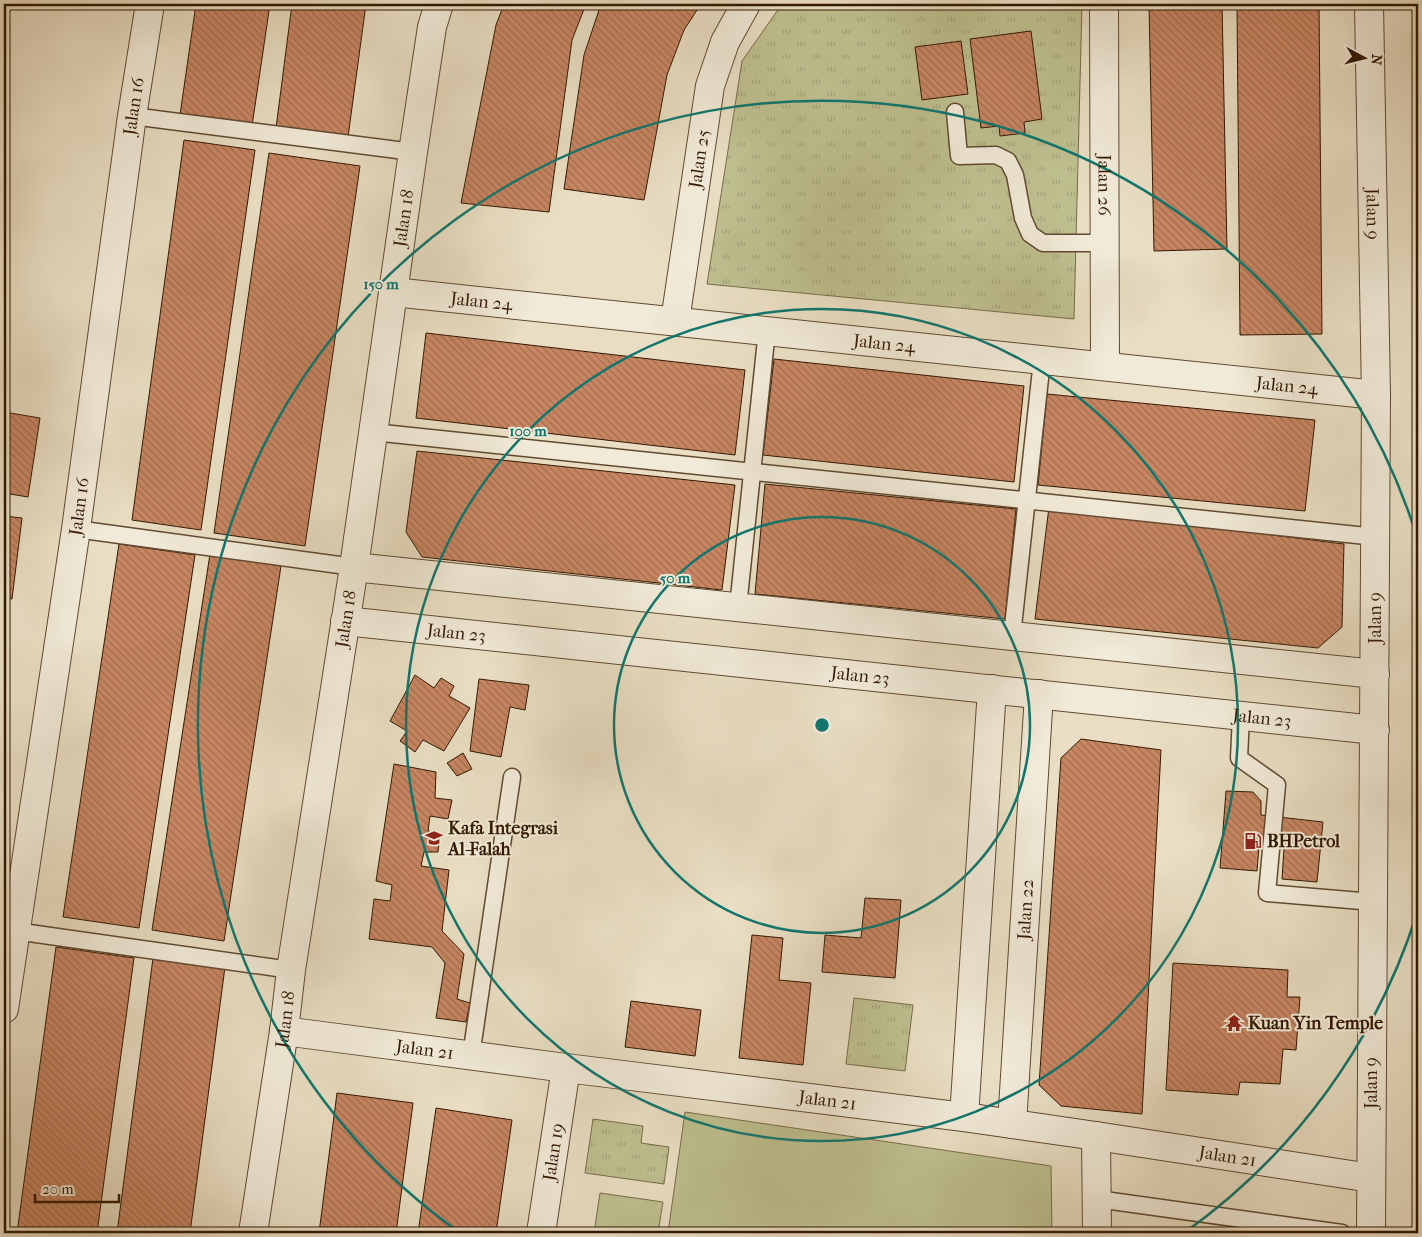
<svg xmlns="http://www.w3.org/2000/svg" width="1422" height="1237" viewBox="0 0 1422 1237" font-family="'IM FELL French Canon',serif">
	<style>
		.grass { fill: #bebf8f; stroke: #786c48 }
		.park { fill: url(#park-tufts); stroke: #786c48 }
		.building { fill: url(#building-back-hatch); stroke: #331900 }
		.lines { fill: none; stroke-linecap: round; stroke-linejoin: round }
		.lane-casing { stroke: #604a31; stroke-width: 19 }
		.street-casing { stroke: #604a31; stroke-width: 30 }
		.path { stroke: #331900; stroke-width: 3; stroke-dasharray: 4 2.5; stroke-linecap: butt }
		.lane { stroke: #f1ead8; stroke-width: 16 }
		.street { stroke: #f1ead8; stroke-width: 28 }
		.ring { fill: none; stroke: #0f766e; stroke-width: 2.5 }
		.labels { text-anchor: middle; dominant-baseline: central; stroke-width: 4; stroke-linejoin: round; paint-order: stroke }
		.street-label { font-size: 18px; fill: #331900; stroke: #f1ead8 }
		.poi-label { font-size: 18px; font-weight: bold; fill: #331900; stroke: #f1ead8; text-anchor: start }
		.centre { fill: #0f766e; stroke: #f1ead8; stroke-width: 2.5 }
		.ring-label { font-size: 15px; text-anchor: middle; font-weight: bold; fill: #0f766e; stroke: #f1ead8; stroke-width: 4; stroke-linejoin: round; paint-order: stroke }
	</style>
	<defs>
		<pattern id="park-tufts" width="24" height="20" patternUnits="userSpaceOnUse" patternTransform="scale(1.25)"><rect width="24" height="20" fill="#bebf8f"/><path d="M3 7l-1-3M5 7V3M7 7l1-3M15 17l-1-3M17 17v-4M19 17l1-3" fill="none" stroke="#a4a47a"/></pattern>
		<pattern id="building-back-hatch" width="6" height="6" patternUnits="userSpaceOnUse" patternTransform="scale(1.25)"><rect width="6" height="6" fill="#c88663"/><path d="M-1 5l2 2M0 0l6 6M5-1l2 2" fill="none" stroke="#a36d4f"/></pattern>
	</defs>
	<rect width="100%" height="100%" fill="#e9dec3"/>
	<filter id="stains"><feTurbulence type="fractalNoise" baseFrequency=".004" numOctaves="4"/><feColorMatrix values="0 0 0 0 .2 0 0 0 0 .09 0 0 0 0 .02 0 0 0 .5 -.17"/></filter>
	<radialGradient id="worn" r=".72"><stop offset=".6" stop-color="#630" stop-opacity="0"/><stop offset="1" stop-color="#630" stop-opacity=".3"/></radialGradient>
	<g class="grass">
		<polygon points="685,1112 1051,1166 1052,1233 668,1233"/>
		<polygon points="600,1193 663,1202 658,1233 594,1233"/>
	</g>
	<g class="park">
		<polygon points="782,4 1082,4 1074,319 707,284 742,61"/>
		<polygon points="854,998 913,1005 905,1071 846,1064"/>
		<polygon points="593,1119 643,1126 641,1143 669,1147 664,1184 585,1173"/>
	</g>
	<g class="building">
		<polygon points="196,4 270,4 252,126 180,115"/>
		<polygon points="292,4 366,4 348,137 276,128"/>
		<polygon points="504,4 586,4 572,40 549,212 461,203 496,25"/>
		<polygon points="601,4 701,4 684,30 667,75 644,200 564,189 584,55"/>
		<polygon points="1149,4 1222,4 1227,249 1154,251"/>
		<polygon points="1237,4 1319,4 1322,334 1240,335"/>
		<polygon points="1031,31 1042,119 1024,122 1025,133 1000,136 999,126 981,128 970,39"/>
		<polygon points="961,41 968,94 922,100 915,47"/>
		<polygon points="184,140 255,150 201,530 132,520"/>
		<polygon points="269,153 360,166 305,546 214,533"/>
		<polygon points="426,333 745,370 735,455 416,418"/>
		<polygon points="774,359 1024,386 1014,482 763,455"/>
		<polygon points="1047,394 1315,420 1305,511 1038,485"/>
		<polygon points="4,412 40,418 28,497 4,493"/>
		<polygon points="417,451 735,485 722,590 422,557 406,532"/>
		<polygon points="765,484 1016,509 1005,619 755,594"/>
		<polygon points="1049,507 1344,544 1342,627 1318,648 1035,619"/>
		<polygon points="4,516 22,518 12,599 4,598"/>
		<polygon points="119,544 195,555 139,928 63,917"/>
		<polygon points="210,554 281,566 224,941 152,930"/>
		<polygon points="4,618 7,618 4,639"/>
		<polygon points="415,675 434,688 441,678 454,686 449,696 470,708 444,751 423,740 415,752 400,741 407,731 390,721"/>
		<polygon points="479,679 529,685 525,710 510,707 501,757 470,751"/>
		<polygon points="1081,739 1161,750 1142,1114 1061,1106 1039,1085 1061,758"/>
		<polygon points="463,753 472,769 457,776 447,763"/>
		<polygon points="394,764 436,772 435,798 452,800 448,819 430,816 428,831 440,833 438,852 424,852 421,866 449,870 442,931 464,954 457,999 470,1003 466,1022 436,1018 445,963 432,947 369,939 374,899 390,901 392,885 376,881"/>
		<polygon points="1226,791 1253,792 1261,801 1261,815 1323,822 1317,882 1282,879 1284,848 1259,847 1257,871 1220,868"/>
		<polygon points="865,898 901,900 895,978 822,972 825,935 861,938"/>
		<polygon points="752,935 783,938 779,980 811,983 803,1065 739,1058"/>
		<polygon points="56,947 134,958 97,1233 17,1233"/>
		<polygon points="153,958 225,967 190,1233 117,1233"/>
		<polygon points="1173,963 1288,970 1287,997 1300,997 1296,1050 1283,1049 1280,1084 1240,1082 1238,1095 1166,1090"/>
		<polygon points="631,1001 701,1010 695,1056 625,1047"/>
		<polygon points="337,1093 413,1103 396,1233 319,1233"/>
		<polygon points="436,1108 512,1120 496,1233 418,1233"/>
	</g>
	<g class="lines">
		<g class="lane-casing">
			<g id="lane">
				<polyline points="955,112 959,156 996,155 1008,161 1015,175 1023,218 1030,234 1043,243 1105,243"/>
				<polyline points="132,116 413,152"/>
				<polyline points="373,432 1376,537"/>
				<polyline points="76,529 354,567"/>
				<polyline points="738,607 767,330"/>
				<polyline points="1012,636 1042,360"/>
				<polyline points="1241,716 1239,758 1277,785 1267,893 1373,902"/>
				<polyline points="15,931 291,970"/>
				<polyline points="471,1056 512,777"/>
				<polyline points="1097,1199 1342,1233"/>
			</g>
		</g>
		<g class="street-casing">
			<g id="street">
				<path id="s1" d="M1104 4 1105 366"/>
				<path id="s2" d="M1369 4 1376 395 1371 1233"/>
				<path id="s3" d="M393 292 1376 395"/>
				<path id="s4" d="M675 321 710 86 725 42 746 4"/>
				<polyline points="354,567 1375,674"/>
				<path id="s5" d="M345 621 1375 730"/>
				<path id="s6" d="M4 1009 76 529 132 116 150 4"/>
				<path id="s7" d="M284 1031 566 1068 964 1117 1096 1136 1371 1178"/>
				<polyline points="964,1117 992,689"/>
				<path id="s8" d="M1012 1124 1039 694"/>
				<polyline points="1096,1136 1097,1233"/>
				<path id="s9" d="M253 1233 284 1031 291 970 354 567 413 152 432 27 439 4"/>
				<path id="s10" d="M541 1233 566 1068"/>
			</g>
		</g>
		<polyline class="path" points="1418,827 1417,827 1415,882 1418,882"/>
		<use href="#lane" class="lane"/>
		<use href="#street" class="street"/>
	</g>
	<g class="ring">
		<circle cx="822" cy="725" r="208"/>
		<circle cx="822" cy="725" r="416"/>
		<path d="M1417 913A624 624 0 0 1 1184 1233M460 1233A624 624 0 1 1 1417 537"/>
	</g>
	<defs>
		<g id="school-bare" transform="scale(1.35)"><path d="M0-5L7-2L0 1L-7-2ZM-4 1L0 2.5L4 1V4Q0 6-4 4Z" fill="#8f2418" stroke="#f1ead8" stroke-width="2.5" paint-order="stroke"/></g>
		<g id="fuel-bare" transform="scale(1.35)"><path d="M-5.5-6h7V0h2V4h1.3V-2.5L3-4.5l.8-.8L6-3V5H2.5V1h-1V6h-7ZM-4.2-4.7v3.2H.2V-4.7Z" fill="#8f2418" stroke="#f1ead8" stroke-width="2.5" paint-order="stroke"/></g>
		<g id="temple-bare" transform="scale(1.35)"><path d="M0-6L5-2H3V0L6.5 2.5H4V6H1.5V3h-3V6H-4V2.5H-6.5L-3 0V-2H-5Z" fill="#8f2418" stroke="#f1ead8" stroke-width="2.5" paint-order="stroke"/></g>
	</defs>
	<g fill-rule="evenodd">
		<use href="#school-bare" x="434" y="838"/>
		<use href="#fuel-bare" x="1253" y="841"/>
		<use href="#temple-bare" x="1234" y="1023"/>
	</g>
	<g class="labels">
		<g class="street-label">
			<text stroke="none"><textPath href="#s6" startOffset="912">Jalan 16</textPath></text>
			<text stroke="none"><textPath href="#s4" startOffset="164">Jalan 25</textPath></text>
			<text stroke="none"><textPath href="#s1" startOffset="181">Jalan 26</textPath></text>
			<text stroke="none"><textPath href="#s2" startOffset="210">Jalan 9</textPath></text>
			<text stroke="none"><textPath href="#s9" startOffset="1026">Jalan 18</textPath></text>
			<text stroke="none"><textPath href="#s3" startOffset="89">Jalan 24</textPath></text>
			<text stroke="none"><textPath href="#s3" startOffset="494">Jalan 24</textPath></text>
			<text stroke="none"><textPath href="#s3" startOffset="899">Jalan 24</textPath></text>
			<text stroke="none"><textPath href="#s6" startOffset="508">Jalan 16</textPath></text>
			<text stroke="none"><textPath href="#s9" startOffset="621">Jalan 18</textPath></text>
			<text transform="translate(1375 618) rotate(-90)">Jalan 9</text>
			<text stroke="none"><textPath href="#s5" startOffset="112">Jalan 23</textPath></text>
			<text stroke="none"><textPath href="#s5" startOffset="518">Jalan 23</textPath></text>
			<text stroke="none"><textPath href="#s5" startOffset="922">Jalan 23</textPath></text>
			<text stroke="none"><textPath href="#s8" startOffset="215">Jalan 22</textPath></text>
			<text stroke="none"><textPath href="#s9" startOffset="216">Jalan 18</textPath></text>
			<text stroke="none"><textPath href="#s7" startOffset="142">Jalan 21</textPath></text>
			<text transform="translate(1371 1083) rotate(-90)">Jalan 9</text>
			<text stroke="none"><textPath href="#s7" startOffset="548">Jalan 21</textPath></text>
			<text stroke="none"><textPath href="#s10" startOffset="82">Jalan 19</textPath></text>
			<text stroke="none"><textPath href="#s7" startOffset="952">Jalan 21</textPath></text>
		</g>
		<g class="poi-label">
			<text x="448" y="828">Kafa Integrasi<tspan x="448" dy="21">Al-Falah</tspan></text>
			<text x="1267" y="841">BHPetrol</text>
			<text x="1248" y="1023">Kuan Yin Temple</text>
		</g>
	</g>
	<circle cx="822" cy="725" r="8" class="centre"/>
	<g class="ring-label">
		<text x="381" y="289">150 m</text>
		<text x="528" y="436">100 m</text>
		<text x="675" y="583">50 m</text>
	</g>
	<rect width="1422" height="1237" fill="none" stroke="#e9dec3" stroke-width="20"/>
	<rect x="5" y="5" width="1412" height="1227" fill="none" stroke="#331900" stroke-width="2.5"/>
	<rect x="10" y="10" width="1402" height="1217" fill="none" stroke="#331900"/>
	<g transform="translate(1364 58) rotate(97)" stroke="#f1ead8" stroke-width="4" paint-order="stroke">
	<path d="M0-4L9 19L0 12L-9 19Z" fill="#331900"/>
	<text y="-8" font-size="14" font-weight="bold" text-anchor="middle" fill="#331900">N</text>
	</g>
	<path d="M35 1194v8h84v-8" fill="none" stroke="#331900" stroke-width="2.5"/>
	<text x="42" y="1194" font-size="15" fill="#331900" stroke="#f1ead8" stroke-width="4" paint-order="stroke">20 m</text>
	<rect width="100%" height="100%" filter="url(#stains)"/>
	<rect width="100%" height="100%" fill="url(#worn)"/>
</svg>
